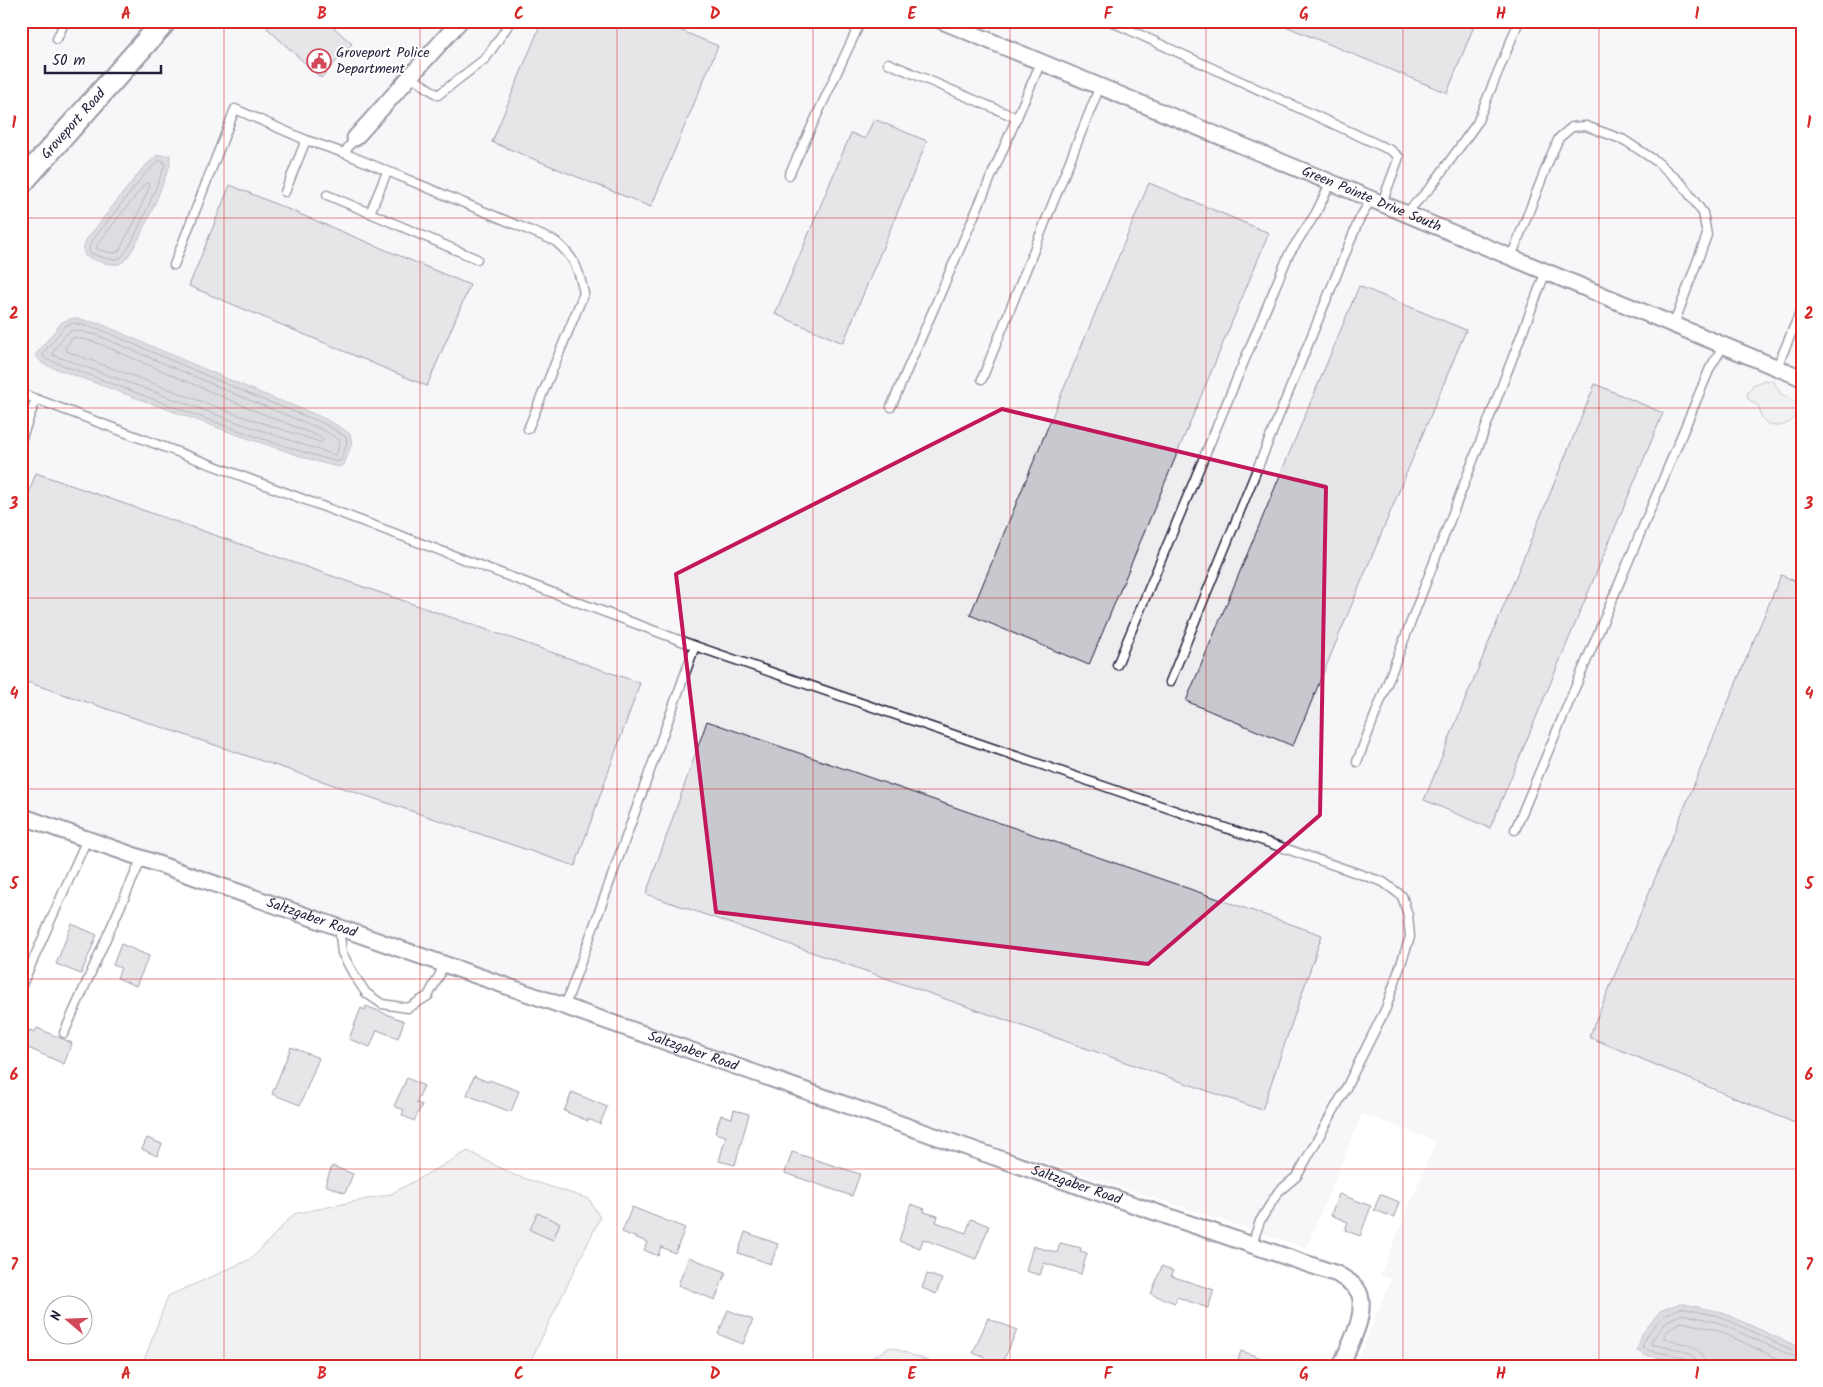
<svg xmlns="http://www.w3.org/2000/svg" width="1823" height="1387" viewBox="0 0 1823 1387" font-family="Kalam,sans-serif">
	<style>
		.built { fill: #eeeef1 }
		.green { fill: #dfdfe2; stroke: #80808e }
		.water { fill: #b4b4bc; stroke: #7a7a88 }
		.lines { fill: none; stroke-linecap: round; stroke-linejoin: round }
		.shore { stroke: #5c5c6f; stroke-width: 1 }
		.building { fill: #c8c8cf; stroke: #22223b }
		.lane-casing { stroke: #22223b; stroke-width: 11 }
		.street-casing { stroke: #22223b; stroke-width: 19 }
		.primary-casing { stroke: #22223b; stroke-width: 26 }
		.lane { stroke: #fff; stroke-width: 8 }
		.street { stroke: #fff; stroke-width: 15 }
		.primary { stroke: #fff; stroke-width: 22 }
		.marked { fill: none; stroke: #c2185b; stroke-width: 4; stroke-linejoin: round }
		.grid { fill: none; stroke: #d62828; stroke-width: 1; stroke-opacity: 0.55 }
		.labels { text-anchor: middle; dominant-baseline: central; stroke-width: 4; stroke-linejoin: round; paint-order: stroke }
		.poi-label { font-size: 14px; fill: #22223b; stroke: #fff; text-anchor: start }
		.street-label { font-size: 14px; fill: #22223b; stroke: #fff }
		.neatline { fill: none; stroke: #d62828; stroke-width: 2 }
		.grid-label { font-size: 16px; text-anchor: middle; font-weight: bold; fill: #d62828 }
	</style>
	<rect width="100%" height="100%" fill="#fff"/>
	<filter id="ink" filterUnits="userSpaceOnUse"><feTurbulence type="fractalNoise" baseFrequency=".02" numOctaves="2"/><feDisplacementMap in="SourceGraphic" scale="10" xChannelSelector="R" yChannelSelector="G"/><feConvolveMatrix kernelMatrix="1 2 1 2 8 2 1 2 1" color-interpolation-filters="sRGB"/></filter>
	<g filter="url(#ink)">
		<polygon class="built" points="21,21 1802,21 1802,1366 1355,1366 1391,1279 1380,1275 1436,1141 1362,1114 1306,1248 565,1006 21,809"/>
		<g class="green">
			<path d="M1765 380 1774 382 1781 394 1798 403 1799 411C1792 425 1773 433 1762 418 1760 415 1760 409 1758 406 1755 403 1751 402 1748 399L1747 394 1753 385Z"/>
			<polygon points="468,1151 514,1175 589,1199 600,1218 528,1366 142,1366 168,1296 251,1259 294,1214 391,1194"/>
			<polygon points="890,1347 940,1365 941,1366 858,1366"/>
		</g>
		<g class="water">
			<path d="M157 155H170V165C163 183 135 260 119 264 107 266 96 260 85 256L83 249 86 240 141 170Z"/>
			<path d="M73 318 101 324C155 348 209 371 263 394 292 406 325 415 350 434L352 443 344 465 338 467 318 462 235 434 43 364 35 355 62 322Z"/>
			<polygon points="1680,1303 1721,1312 1794,1345 1802,1347 1802,1366 1693,1366 1663,1358 1647,1356 1637,1351 1642,1334 1660,1311"/>
		</g>
		<g class="lines">
			<g class="shore">
				<path d="M159 161H164L165 165C159 180 131 253 120 258 110 262 99 256 90 253L89 249 91 242 145 174Z"/>
				<path d="M147 182 150 185 136 219 119 251C112 255 104 251 97 249V245Z"/>
				<path d="M74 323 99 329 256 397 323 423 346 437 347 443 341 460 337 462C238 434 142 394 46 359L43 356V353L65 326Z"/>
				<path d="M73 330 97 335 254 402 321 429 340 440 337 453 335 455 322 451 239 423 53 355V352C59 344 64 333 73 330Z"/>
				<polygon points="74,337 95,342 251,409 318,436 323,438 323,441 320,442 241,416 66,351 65,348"/>
				<path d="M1691 1366C1689 1351 1653 1356 1642 1347L1646 1336 1663 1316 1681 1308 1719 1316 1792 1350 1802 1351"/>
				<path d="M1697 1366C1696 1346 1665 1349 1651 1344L1652 1340 1667 1321 1682 1314 1717 1322 1790 1355 1802 1358"/>
				<path d="M1705 1366C1704 1343 1681 1345 1664 1338V1335L1672 1327 1682 1322 1695 1325 1715 1329 1787 1363 1802 1365"/>
			</g>
		</g>
		<g class="building">
			<polygon points="273,21 327,21 352,44 321,78 267,28"/>
			<polygon points="542,21 658,21 718,46 651,207 492,142"/>
			<polygon points="1273,21 1476,21 1447,93"/>
			<polygon points="874,119 927,141 843,343 775,314 851,133 865,139"/>
			<polygon points="1149,183 1269,233 1089,665 970,615"/>
			<polygon points="230,185 470,285 427,386 189,286"/>
			<polygon points="1359,286 1466,330 1293,746 1186,701"/>
			<polygon points="1595,384 1663,413 1490,828 1424,800"/>
			<polygon points="36,473 640,683 575,866 21,680 21,515"/>
			<polygon points="1781,575 1802,584 1802,1126 1589,1037"/>
			<polygon points="707,721 1322,935 1262,1110 646,894"/>
			<polygon points="72,924 97,935 81,974 56,964"/>
			<polygon points="121,944 149,956 136,986 117,978 121,968 113,965"/>
			<polygon points="366,1006 404,1021 398,1038 377,1030 370,1047 349,1039 361,1008 365,1010"/>
			<polygon points="37,1028 72,1043 64,1064 24,1046 30,1030 35,1032"/>
			<polygon points="291,1047 319,1058 300,1105 272,1094"/>
			<polygon points="474,1076 488,1082 489,1080 519,1091 511,1112 467,1095"/>
			<polygon points="407,1078 424,1086 416,1103 422,1105 414,1121 402,1115 404,1110 394,1106"/>
			<polygon points="572,1092 607,1107 600,1124 588,1119 588,1121 564,1111"/>
			<polygon points="734,1110 749,1114 735,1165 719,1161 726,1136 715,1133 721,1115 732,1118"/>
			<polygon points="147,1138 162,1144 157,1156 142,1149"/>
			<polygon points="792,1152 860,1174 852,1196 785,1173"/>
			<polygon points="332,1166 353,1174 345,1193 325,1185"/>
			<polygon points="1339,1194 1371,1206 1360,1236 1345,1230 1348,1222 1331,1215"/>
			<polygon points="1380,1194 1399,1202 1394,1217 1374,1210"/>
			<polygon points="911,1204 925,1209 924,1212 938,1216 936,1222 966,1233 971,1219 989,1226 976,1259 923,1239 920,1248 899,1241"/>
			<polygon points="632,1207 685,1228 675,1253 661,1247 658,1256 644,1250 647,1242 622,1232"/>
			<polygon points="537,1213 560,1223 553,1240 530,1230"/>
			<polygon points="745,1232 778,1244 771,1264 738,1253"/>
			<polygon points="1060,1243 1081,1248 1080,1251 1087,1253 1081,1274 1044,1263 1040,1275 1026,1271 1033,1246 1057,1253"/>
			<polygon points="689,1257 726,1272 715,1300 678,1285"/>
			<polygon points="1162,1266 1173,1271 1171,1276 1214,1290 1208,1308 1177,1297 1175,1303 1151,1294"/>
			<polygon points="927,1274 942,1279 936,1294 922,1288"/>
			<polygon points="728,1310 753,1320 743,1344 718,1334"/>
			<polygon points="988,1318 1017,1330 1002,1364 973,1353"/>
			<polygon points="1241,1351 1279,1364 1278,1366 1236,1366"/>
		</g>
		<g class="lines">
			<g class="lane-casing">
				<g id="lane">
					<polyline points="1110,21 1392,151 1399,157 1382,203"/>
					<polyline points="57,39 65,21"/>
					<polyline points="888,63 1017,118"/>
					<polyline points="410,76 438,95 486,58 511,21"/>
					<path d="M344 153 555 241C575 258 578 267 584 293L528 429"/>
					<polyline points="789,175 861,21"/>
					<polyline points="285,192 306,140"/>
					<polyline points="327,195 370,213 387,172"/>
					<polyline points="370,213 477,259"/>
					<polyline points="1406,213 1431,187 1477,123 1519,21"/>
					<polyline points="1511,257 1550,158 1559,138 1572,127 1586,126 1624,140 1656,161 1682,184 1703,213 1707,235 1674,324"/>
					<polyline points="174,265 235,109 306,140 344,153 355,138"/>
					<polyline points="1777,367 1802,308"/>
					<polyline points="982,379 1100,86"/>
					<polyline points="21,393 36,399"/>
					<polyline points="891,407 1041,62"/>
					<polyline points="21,440 36,399 695,646"/>
					<polyline points="1117,665 1289,254 1316,213 1331,182"/>
					<polyline points="1170,682 1359,220 1371,199"/>
					<polyline points="1357,762 1546,271"/>
					<polyline points="1515,830 1710,368 1724,345"/>
					<polyline points="339,927 342,953 354,975 366,993 382,1004 408,1008 428,996 440,974 443,963"/>
					<polyline points="21,987 87,839"/>
					<polyline points="565,1006 695,646 1383,882 1402,896 1408,915 1410,937 1386,1008 1344,1092 1297,1176 1278,1192 1260,1221 1252,1244"/>
					<polyline points="64,1033 142,858"/>
				</g>
			</g>
			<g class="street-casing">
				<g id="street">
					<path id="s1" d="M942 21 1802 378"/>
					<polyline points="355,138 460,21"/>
					<path id="s2" d="M21 816 1029 1169 1337 1274C1345 1279 1357 1285 1360 1295 1366 1318 1349 1345 1341 1366"/>
				</g>
			</g>
			<g class="primary-casing">
				<g id="primary">
					<path id="s3" d="M21 183 165 21"/>
				</g>
			</g>
			<use href="#lane" class="lane"/>
			<use href="#street" class="street"/>
			<use href="#primary" class="primary"/>
		</g>
	</g>
	<path d="M0 0H1823V1387H0ZM1002 409 1326 487 1320 815 1148 964 716 912 676 574Z" fill="#fff" fill-opacity=".55" fill-rule="evenodd"/>
	<path class="marked" d="M1002 409 1326 487 1320 815 1148 964 716 912 676 574Z"/>
	<path class="grid" d="M224 21V1366M420 21V1366M617 21V1366M813 21V1366M1010 21V1366M1206 21V1366M1403 21V1366M1599 21V1366M21 218H1802M21 408H1802M21 598H1802M21 789H1802M21 979H1802M21 1169H1802"/>
	<defs>
		<g id="civic-ring" transform="scale(1.25)"><circle r="9.5" fill="#fff" stroke="#d1495b" stroke-width="1.5"/><path d="M-.6-6.5H3V-4.5H.6V-3L4-1V1h2V6H-6V1h2V-1L-.6-3ZM-1.2 2.5V6h2.4V2.5Z" fill="#d1495b"/></g>
	</defs>
	<g fill-rule="evenodd">
		<use href="#civic-ring" x="319" y="61"/>
	</g>
	<g class="labels">
		<g class="poi-label">
			<text x="336" y="53">Groveport Police<tspan x="336" dy="16">Department</tspan></text>
		</g>
		<g class="street-label">
			<text stroke="none"><textPath href="#s3" startOffset="79">Groveport Road</textPath></text>
			<text stroke="none"><textPath href="#s1" startOffset="465">Green Pointe Drive South</textPath></text>
			<text stroke="none"><textPath href="#s2" startOffset="308">Saltzgaber Road</textPath></text>
			<text stroke="none"><textPath href="#s2" startOffset="712">Saltzgaber Road</textPath></text>
			<text stroke="none"><textPath href="#s2" startOffset="1118">Saltzgaber Road</textPath></text>
		</g>
	</g>
	<rect width="1823" height="1387" fill="none" stroke="#fff" stroke-width="55"/>
	<g transform="translate(68 1320) rotate(289)"><circle r="24" fill="#ffffff" stroke="#a7a7b1"/>
	<path d="M0-4L9 19L0 12L-9 19Z" fill="#d1495b"/>
	<text y="-8" font-size="14" font-weight="bold" text-anchor="middle" fill="#22223b">N</text>
	</g>
	<path d="M45 65v8h116v-8" fill="none" stroke="#22223b" stroke-width="2.5"/>
	<text x="52" y="65" font-size="15" fill="#22223b" stroke="#ffffff" stroke-width="4" paint-order="stroke">50 m</text>
	<rect x="28" y="28" width="1768" height="1332" class="neatline"/>
	<g class="grid-label">
		<text x="126" y="19">A</text>
		<text x="322" y="19">B</text>
		<text x="519" y="19">C</text>
		<text x="715" y="19">D</text>
		<text x="912" y="19">E</text>
		<text x="1108" y="19">F</text>
		<text x="1304" y="19">G</text>
		<text x="1501" y="19">H</text>
		<text x="1697" y="19">I</text>
		<text x="14" y="128">1</text>
		<text x="1809" y="128">1</text>
		<text x="14" y="319">2</text>
		<text x="1809" y="319">2</text>
		<text x="14" y="509">3</text>
		<text x="1809" y="509">3</text>
		<text x="14" y="699">4</text>
		<text x="1809" y="699">4</text>
		<text x="14" y="889">5</text>
		<text x="1809" y="889">5</text>
		<text x="14" y="1080">6</text>
		<text x="1809" y="1080">6</text>
		<text x="14" y="1270">7</text>
		<text x="1809" y="1270">7</text>
		<text x="126" y="1379">A</text>
		<text x="322" y="1379">B</text>
		<text x="519" y="1379">C</text>
		<text x="715" y="1379">D</text>
		<text x="912" y="1379">E</text>
		<text x="1108" y="1379">F</text>
		<text x="1304" y="1379">G</text>
		<text x="1501" y="1379">H</text>
		<text x="1697" y="1379">I</text>
	</g>
</svg>
